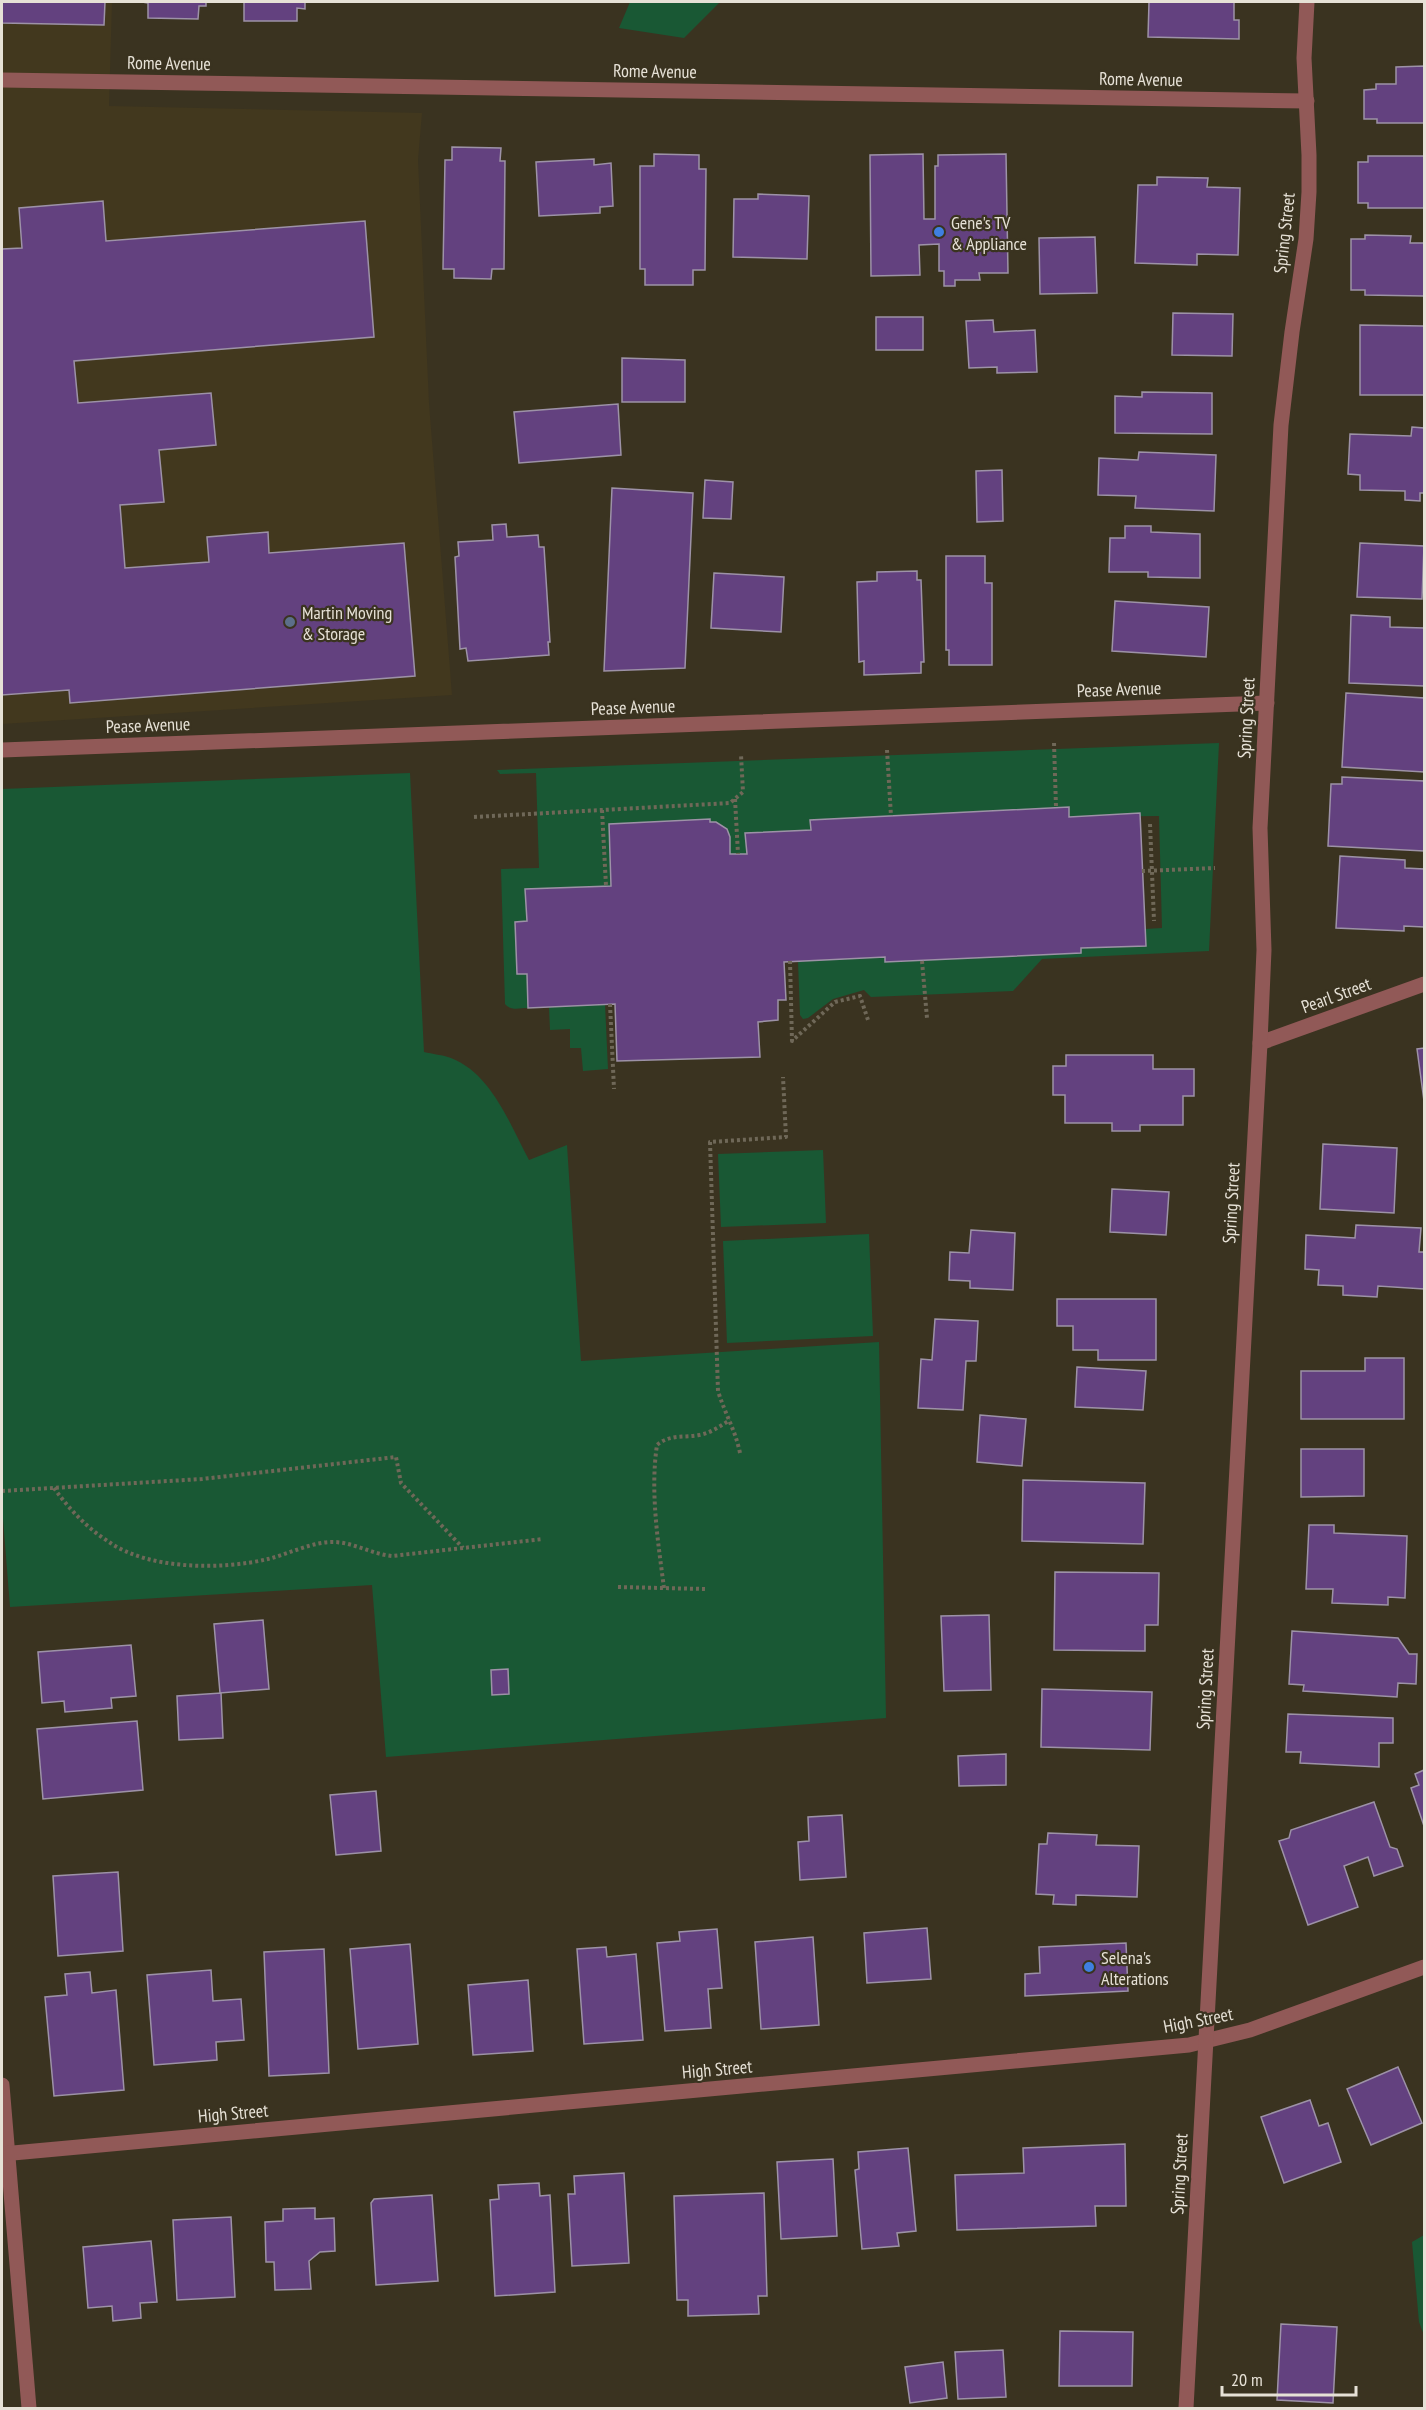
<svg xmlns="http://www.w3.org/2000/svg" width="1426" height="2410" viewBox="0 0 1426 2410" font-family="'PT Sans Narrow',sans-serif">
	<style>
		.built { fill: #42381e }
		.green { fill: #195834 }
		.building { fill: #63417f; stroke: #9d92a7; stroke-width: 1.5 }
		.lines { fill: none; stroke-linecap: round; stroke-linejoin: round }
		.path { stroke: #6f6858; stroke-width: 4; stroke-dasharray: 3 3; stroke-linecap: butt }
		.minor { stroke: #915957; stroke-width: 15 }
		.tertiary { stroke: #915957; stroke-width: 15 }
		.shop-dot { fill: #3f7fe0; stroke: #3a3320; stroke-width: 2 }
		.service-dot { fill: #5c6f8a; stroke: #3a3320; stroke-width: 2 }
		.labels { text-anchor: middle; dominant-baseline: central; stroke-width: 4.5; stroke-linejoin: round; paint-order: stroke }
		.street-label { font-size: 18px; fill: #e6e1d6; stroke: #3a3320 }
		.poi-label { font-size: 18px; fill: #e6e1d6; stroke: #3a3320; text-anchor: start }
	</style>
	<rect width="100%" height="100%" fill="#3a3320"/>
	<polygon class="built" points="2,2 112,2 109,106 422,113 418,160 429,403 452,695 2,724"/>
	<g class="green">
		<polygon points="630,2 720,2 684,38 619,28"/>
		<path d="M1219 743 1209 951 1042 959 1013 991 871 997 864 990 833 999 808 1018 803 1019 800 1015 798 961 885 957 886 962 1080 953 1081 948 1145 946V929L1162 928 1159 816 1069 817 1068 807 810 820 811 830 745 833 747 854H730C730 840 730 828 716 822H710V819L609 824 611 886 525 889 527 921 515 922 517 974H527L528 1008C519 1008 511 1011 505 1004L501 869 539 868 536 773 500 774 497 770Z"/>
		<path d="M410 773 424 1052C432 1054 443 1055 451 1058 492 1074 510 1125 529 1160L567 1145 581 1361 879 1342 886 1718 386 1757 372 1585 10 1607 2 1506V789Z"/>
		<polygon points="605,1004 608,1069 583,1071 581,1048 570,1048 570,1029 550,1030 549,1007"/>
		<polygon points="823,1150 826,1223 721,1227 718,1154"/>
		<polygon points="869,1234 873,1336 727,1343 723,1241"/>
		<polygon points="1424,2235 1424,2335 1419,2322 1412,2242"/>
	</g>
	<g class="building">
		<polygon points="2,2 105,2 104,25 2,23"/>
		<polygon points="142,2 206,2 206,6 199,6 198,19 148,18 148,3"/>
		<polygon points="244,2 305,2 305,9 297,8 297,21 244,21"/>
		<polygon points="1149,2 1234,2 1234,20 1239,20 1239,39 1148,37"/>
		<polygon points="1424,66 1424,123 1377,123 1377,119 1364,119 1364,90 1376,89 1376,84 1396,84 1396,67"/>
		<polygon points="452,147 501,148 500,161 505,161 504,269 492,269 491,279 454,278 454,269 443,269 445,160 452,160"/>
		<polygon points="654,154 699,155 699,169 706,169 705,270 693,270 693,285 645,285 645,269 640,269 640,166 654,166"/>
		<polygon points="923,154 924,219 935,219 935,166 938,166 938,155 1006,154 1008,273 979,273 980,280 955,280 955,286 944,286 944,271 939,271 939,244 919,245 920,275 871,276 870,155"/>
		<polygon points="1368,156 1424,156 1424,208 1368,208 1368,203 1358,203 1358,162 1368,162"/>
		<polygon points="594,159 594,165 611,163 613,206 600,207 600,213 539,216 536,162"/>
		<polygon points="1157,177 1208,178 1207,187 1240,188 1238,255 1197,254 1197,265 1135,263 1138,185 1157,185"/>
		<polygon points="758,194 809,196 807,259 733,257 734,199 758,199"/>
		<polygon points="103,201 106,241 365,221 374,337 74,361 78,403 211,393 216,445 159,450 164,502 120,505 125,568 209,562 207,537 268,532 269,553 404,543 415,676 70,703 69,690 2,695 2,249 22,248 19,208"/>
		<polygon points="1365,235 1411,236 1410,243 1424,243 1424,296 1365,295 1365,290 1351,290 1351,239 1365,239"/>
		<polygon points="1095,237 1097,293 1040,294 1039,238"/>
		<polygon points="1173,313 1233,314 1232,356 1172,355"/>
		<rect x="876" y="317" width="47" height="33"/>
		<polygon points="993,320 994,332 1035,330 1037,372 997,373 997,367 969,368 966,321"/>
		<polygon points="1360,325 1424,326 1424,395 1360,395"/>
		<polygon points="622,358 685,360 685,402 622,402"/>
		<polygon points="1142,392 1212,393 1212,434 1115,433 1115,396 1142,397"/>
		<polygon points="618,404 621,455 519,463 514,412"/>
		<polygon points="1412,427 1424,428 1424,493 1420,493 1420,501 1405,500 1405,491 1360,490 1360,475 1348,474 1350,434 1411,436"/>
		<polygon points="1139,452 1216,455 1214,511 1135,508 1136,496 1098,495 1099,458 1138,460"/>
		<polygon points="1002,470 1003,521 977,522 976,471"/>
		<polygon points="705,480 733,482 731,519 703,518"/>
		<polygon points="612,488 693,493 685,668 604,671"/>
		<polygon points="506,524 507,537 538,535 539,547 544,547 550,642 548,642 549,655 468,661 466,648 460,649 455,557 459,556 458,542 493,540 492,525"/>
		<polygon points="1125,526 1151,526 1151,532 1200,534 1200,578 1148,577 1148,572 1109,572 1110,538 1125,538"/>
		<polygon points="1360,543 1424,546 1422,599 1357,597"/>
		<polygon points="946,556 985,556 985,583 992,583 992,665 949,665 949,650 946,650"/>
		<polygon points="917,571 917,580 921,580 924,662 921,662 921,673 864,675 864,661 859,662 857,582 877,581 877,572"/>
		<polygon points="714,573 784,577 781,632 711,628"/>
		<polygon points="1115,601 1209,607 1206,657 1112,651"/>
		<polygon points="1351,615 1390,617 1390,627 1424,628 1424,686 1349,683"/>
		<polygon points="1346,693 1424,698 1424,772 1342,767"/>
		<polygon points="1342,777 1424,781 1424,851 1328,846 1331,784 1342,784"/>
		<polygon points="1069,807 1069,817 1140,813 1146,946 1081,948 1081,953 885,962 885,957 784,962 786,1000 778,1000 778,1020 758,1022 760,1057 617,1061 615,1004 528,1008 527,974 517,974 515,922 527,921 525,889 611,886 609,824 710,819 710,822 716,822 727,829 730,837 730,854 747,854 745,833 811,830 810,820"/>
		<polygon points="1340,856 1405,860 1405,868 1424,869 1424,927 1404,926 1404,931 1336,928"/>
		<polygon points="1424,1048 1424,1101 1417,1049"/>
		<polygon points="1066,1055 1153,1055 1153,1069 1194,1069 1194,1096 1183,1096 1183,1125 1140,1125 1140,1131 1112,1131 1112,1123 1065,1123 1065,1095 1053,1095 1053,1066 1066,1066"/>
		<polygon points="1323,1144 1397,1148 1394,1213 1320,1209"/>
		<polygon points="1112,1189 1169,1192 1166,1235 1110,1232"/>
		<polygon points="1356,1225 1421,1228 1419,1252 1424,1252 1424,1289 1378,1286 1377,1297 1343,1295 1343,1286 1318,1285 1319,1270 1305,1269 1306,1235 1355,1238"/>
		<polygon points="971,1230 1015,1233 1013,1290 970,1288 970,1281 949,1280 950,1252 969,1253"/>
		<polygon points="1057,1299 1156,1299 1156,1360 1098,1360 1098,1350 1073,1350 1073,1326 1057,1326"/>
		<polygon points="935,1319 978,1321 976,1361 966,1361 963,1410 918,1408 921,1359 932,1360"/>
		<polygon points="1365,1358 1404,1358 1404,1419 1301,1419 1301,1371 1365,1371"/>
		<polygon points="1077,1367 1146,1371 1143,1410 1075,1407"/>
		<polygon points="980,1415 1026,1419 1022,1466 977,1462"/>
		<polygon points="1301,1449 1364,1449 1364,1496 1301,1497"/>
		<polygon points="1023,1480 1145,1483 1143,1544 1022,1541"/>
		<polygon points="1309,1525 1334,1525 1334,1533 1407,1536 1405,1598 1388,1597 1388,1605 1332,1603 1333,1589 1306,1589"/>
		<polygon points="1055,1572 1159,1573 1158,1625 1145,1625 1145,1651 1054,1650"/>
		<polygon points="989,1615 991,1690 944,1691 941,1616"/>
		<polygon points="263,1620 269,1689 220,1693 214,1624"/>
		<polygon points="1292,1631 1398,1638 1409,1654 1417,1654 1416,1684 1398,1683 1397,1697 1303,1691 1304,1685 1289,1684"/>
		<polygon points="131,1645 136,1696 111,1698 112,1708 65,1712 64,1701 42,1703 38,1652"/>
		<polygon points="508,1669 509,1694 492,1695 491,1670"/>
		<polygon points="1042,1689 1152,1692 1150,1750 1041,1747"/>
		<polygon points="221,1693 223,1738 179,1740 177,1696"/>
		<polygon points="1288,1714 1393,1718 1393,1743 1379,1743 1379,1767 1300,1763 1301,1752 1286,1752"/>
		<polygon points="137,1721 143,1790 43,1799 37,1729"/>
		<polygon points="1006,1754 1006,1785 959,1786 958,1756"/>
		<polygon points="1424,1770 1424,1826 1411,1788 1419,1785 1415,1774"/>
		<polygon points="376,1791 381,1851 336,1855 330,1795"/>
		<polygon points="1374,1802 1390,1847 1397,1849 1403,1866 1374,1876 1368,1857 1344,1866 1358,1907 1308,1925 1279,1841 1289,1838 1291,1830"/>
		<polygon points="842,1815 846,1877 800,1880 798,1842 809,1841 808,1817"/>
		<polygon points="1048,1833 1097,1835 1096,1845 1139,1846 1137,1897 1076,1895 1076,1905 1053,1904 1054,1895 1036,1894 1039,1844 1047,1844"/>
		<polygon points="118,1872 123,1951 58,1956 53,1876"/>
		<polygon points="927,1928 931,1979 867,1983 864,1933"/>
		<polygon points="717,1929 722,1988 708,1989 711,2028 665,2031 657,1943 680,1941 679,1932"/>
		<polygon points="813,1937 819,2025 761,2029 755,1942"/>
		<polygon points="1126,1943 1128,1991 1025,1996 1025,1974 1040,1973 1039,1947"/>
		<polygon points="410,1944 418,2044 358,2049 350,1949"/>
		<polygon points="606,1947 607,1957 636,1954 643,2040 584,2044 577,1949"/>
		<polygon points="324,1949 329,2073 269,2076 264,1952"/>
		<polygon points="211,1970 213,2001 241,1999 244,2040 216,2042 217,2060 154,2065 147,1975"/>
		<polygon points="90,1972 92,1993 116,1990 124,2090 54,2096 45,1997 67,1995 65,1974"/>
		<polygon points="528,1980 533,2051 473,2055 468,1985"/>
		<polygon points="1398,2067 1422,2123 1371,2145 1347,2089"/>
		<polygon points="1310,2100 1319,2126 1328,2123 1341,2162 1284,2183 1261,2117"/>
		<polygon points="1125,2144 1126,2206 1095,2206 1096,2226 957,2230 955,2175 1024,2173 1023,2148"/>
		<polygon points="908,2148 916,2231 897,2233 899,2246 862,2249 855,2170 859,2169 858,2152"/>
		<polygon points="833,2159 837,2236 781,2239 777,2162"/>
		<polygon points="624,2173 629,2263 572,2266 568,2194 575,2194 574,2176"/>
		<polygon points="539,2183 540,2196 550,2195 555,2292 495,2296 490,2200 499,2199 498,2185"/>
		<polygon points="764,2193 767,2296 758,2296 759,2314 688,2316 688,2300 677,2300 674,2196"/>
		<polygon points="432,2195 438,2281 376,2285 371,2203 374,2199"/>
		<polygon points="315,2208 315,2219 334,2218 335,2251 320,2252 309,2261 311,2289 275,2290 274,2262 266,2262 265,2222 283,2221 283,2209"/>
		<polygon points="231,2217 235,2297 177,2300 173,2220"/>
		<polygon points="151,2241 157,2302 140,2303 141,2318 113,2321 112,2306 88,2308 83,2247"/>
		<polygon points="1281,2324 1337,2327 1333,2403 1277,2400"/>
		<polygon points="1060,2331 1133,2332 1132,2386 1059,2386"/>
		<polygon points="1003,2350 1006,2397 958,2399 955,2352"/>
		<polygon points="943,2362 947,2398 910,2403 905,2367"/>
	</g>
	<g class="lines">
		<g class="path">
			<polyline points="1054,743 1056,807"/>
			<polyline points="887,750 891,816"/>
			<polyline points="735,799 738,854"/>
			<polyline points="602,810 606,886"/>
			<polyline points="474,817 730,803 743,792 741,755"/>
			<polyline points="1150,824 1154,921"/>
			<polyline points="1142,871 1215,868"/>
			<polyline points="790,961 792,1041 835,1002 860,996 868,1020"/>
			<polyline points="922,961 927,1018"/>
			<polyline points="610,1004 614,1089"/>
			<path d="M740 1453C735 1429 725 1414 718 1391L710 1142 786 1137 783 1077"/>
			<path d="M54 1488C69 1509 87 1528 109 1542 149 1570 222 1570 268 1559 288 1554 310 1543 330 1542 351 1541 371 1554 392 1556L543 1539"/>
			<polyline points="2,1491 202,1479 396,1457 401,1483 463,1548"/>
			<polyline points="618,1587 705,1589"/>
			<path d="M664 1588C658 1542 650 1491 657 1445 670 1434 684 1438 699 1435 711 1433 720 1426 730 1420"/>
		</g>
		<g class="minor">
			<polyline points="2,80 1307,101"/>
			<polyline points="2,750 1267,703"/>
			<polyline points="1260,1043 1424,984"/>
			<polyline points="2,2085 29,2408"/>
		</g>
		<g class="tertiary">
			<polyline points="2,2154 1189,2045 1250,2030 1424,1967"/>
			<polyline points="1186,2408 1260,1043 1264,950 1260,828 1281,425 1292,332 1306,239 1309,192 1309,155 1304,58 1307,2"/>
		</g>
	</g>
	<g class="shop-dot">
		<circle cx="939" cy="232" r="6"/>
		<circle cx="1089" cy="1967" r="6"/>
	</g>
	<circle class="service-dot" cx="290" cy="622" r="6"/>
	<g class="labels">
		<g class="street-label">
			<text transform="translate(169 63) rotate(1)">Rome Avenue</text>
			<text transform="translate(655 71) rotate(1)">Rome Avenue</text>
			<text transform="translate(1141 79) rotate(1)">Rome Avenue</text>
			<text transform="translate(1284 233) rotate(-84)">Spring Street</text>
			<text transform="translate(1119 689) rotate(-2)">Pease Avenue</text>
			<text transform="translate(633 707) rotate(-2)">Pease Avenue</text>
			<text transform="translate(1246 718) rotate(-87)">Spring Street</text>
			<text transform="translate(148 725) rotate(-2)">Pease Avenue</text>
			<text transform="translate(1336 995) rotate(-20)">Pearl Street</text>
			<text transform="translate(1231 1203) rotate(-87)">Spring Street</text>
			<text transform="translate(1205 1689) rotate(-87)">Spring Street</text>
			<text transform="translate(1198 2020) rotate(-11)">High Street</text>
			<text transform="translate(717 2069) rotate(-5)">High Street</text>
			<text transform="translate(233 2113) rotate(-5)">High Street</text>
			<text transform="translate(1179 2174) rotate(-87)">Spring Street</text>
		</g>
		<g class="poi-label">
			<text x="951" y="222">Gene's TV<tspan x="951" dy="21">&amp; Appliance</tspan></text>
			<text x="302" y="612">Martin Moving<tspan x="302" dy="21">&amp; Storage</tspan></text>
			<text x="1101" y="1957">Selena's<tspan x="1101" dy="21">Alterations</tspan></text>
		</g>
	</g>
	<rect width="1426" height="2410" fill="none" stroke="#e6e1d6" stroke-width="6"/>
	<path d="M1222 2386v9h134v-9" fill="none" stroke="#e6e1d6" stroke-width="3"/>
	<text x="1231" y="2386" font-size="18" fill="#e6e1d6" stroke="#3a3320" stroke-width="4.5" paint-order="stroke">20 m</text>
</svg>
